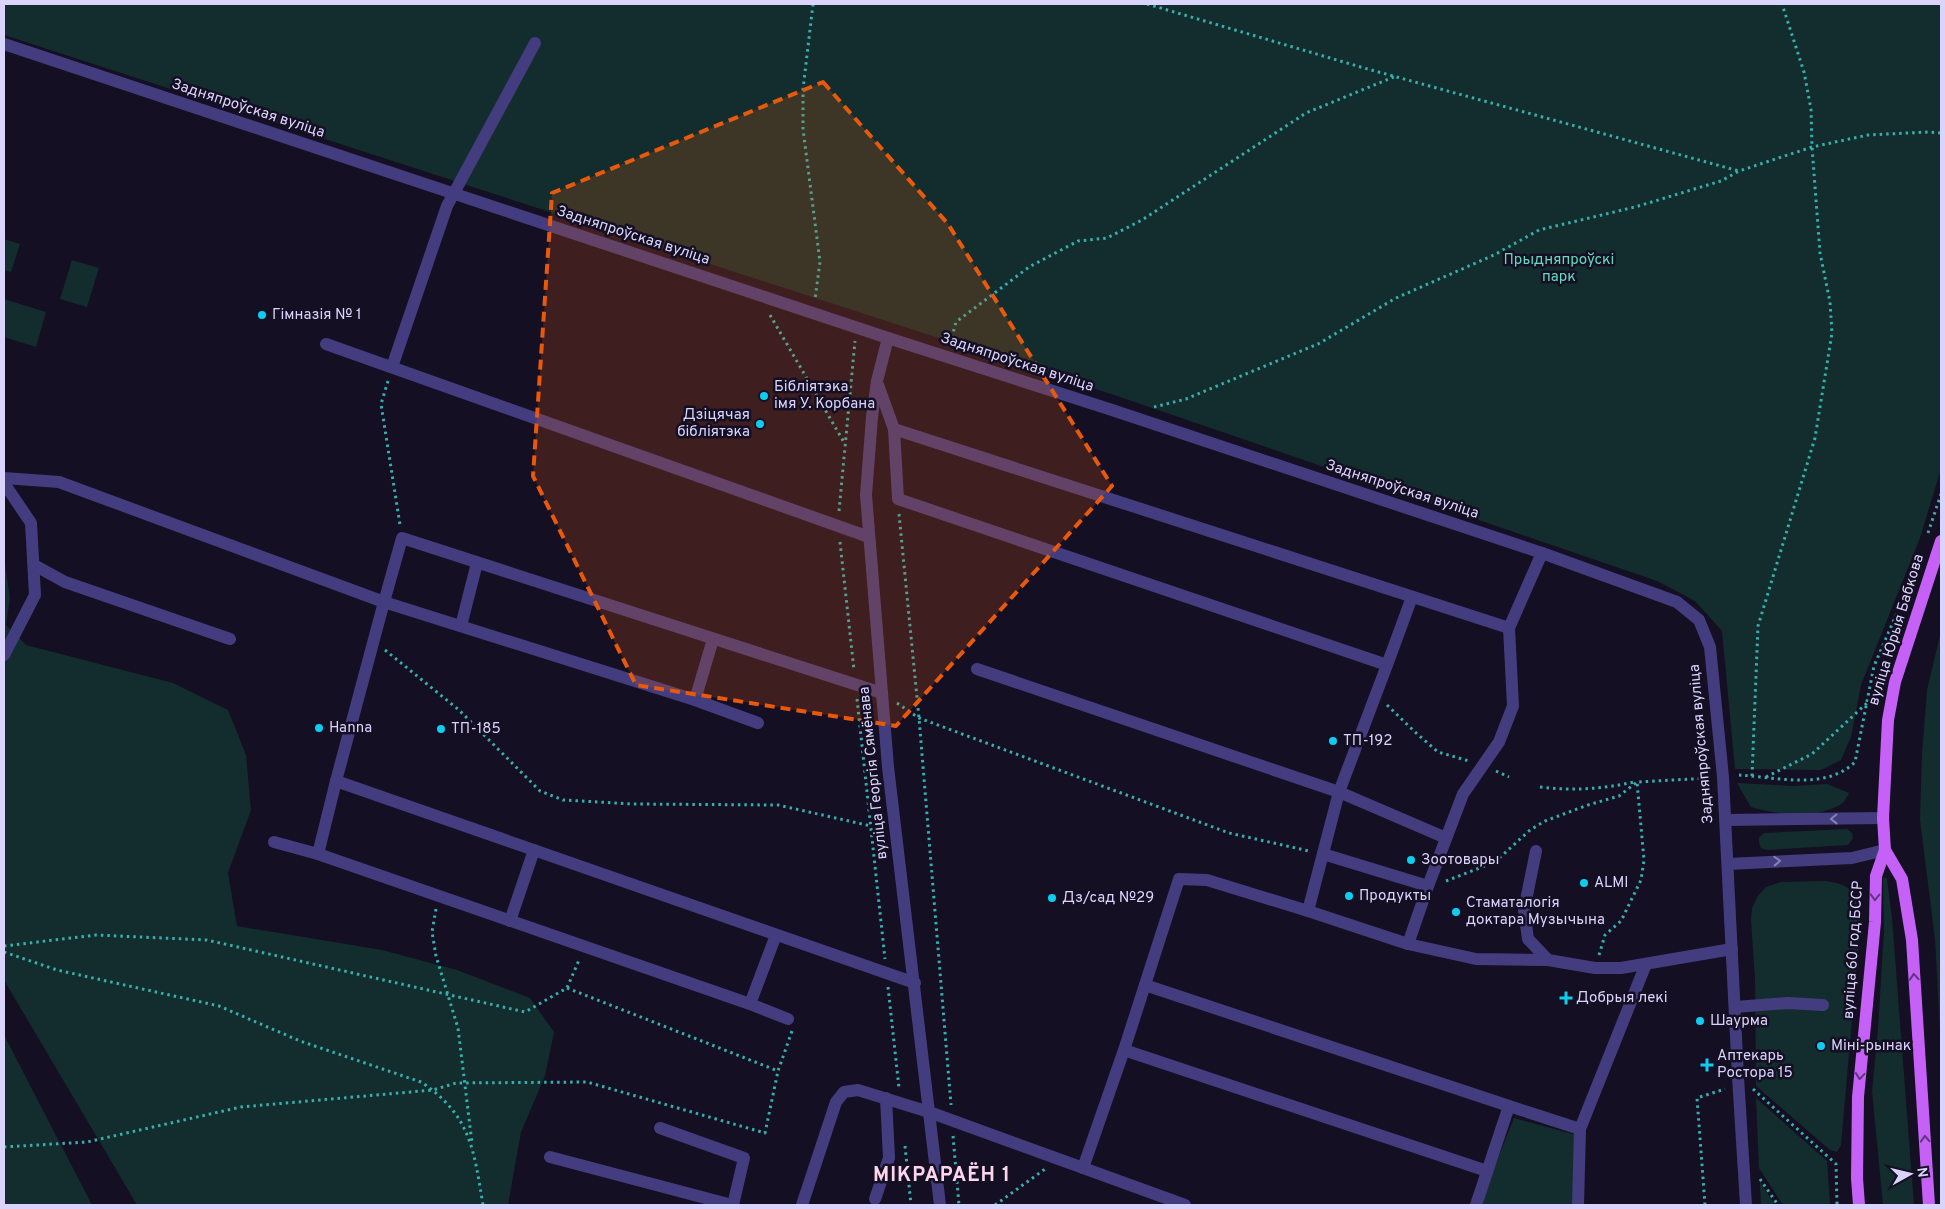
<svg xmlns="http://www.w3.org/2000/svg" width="1945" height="1209" viewBox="0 0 1945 1209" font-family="Overpass,sans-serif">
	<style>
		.green { fill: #132c2d }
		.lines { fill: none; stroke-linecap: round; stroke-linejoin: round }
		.path { stroke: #36afad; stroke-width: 3; stroke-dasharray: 2.5 4; stroke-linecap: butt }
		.minor { stroke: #433d7f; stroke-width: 12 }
		.major { stroke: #c561f6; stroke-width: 12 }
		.oneway { stroke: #8781b8 }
		.oneway2 { stroke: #643482 }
		.marked { fill: #e8590c; fill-opacity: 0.2; stroke: #e8590c; stroke-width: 4; stroke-dasharray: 10 6; stroke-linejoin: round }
		.poi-dot { fill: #0eceef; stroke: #140f23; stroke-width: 2 }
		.labels { text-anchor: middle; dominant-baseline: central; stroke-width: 5; stroke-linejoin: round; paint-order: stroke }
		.street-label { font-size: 15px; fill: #dad4fd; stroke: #140f23 }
		.park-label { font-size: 15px; fill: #64d9c0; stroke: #140f23 }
		.poi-label { font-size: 15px; fill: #dad4fd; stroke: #140f23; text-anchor: start }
		.district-label { font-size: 20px; font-weight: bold; letter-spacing: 1px; fill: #fdd6ed; stroke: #140f23 }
	</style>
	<rect width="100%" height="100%" fill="#140f23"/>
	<g class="green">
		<polygon points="4,4 1941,4 1941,469 1920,538 1861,685 1851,737 1841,760 1821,770 1735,769 1722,631 1695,601 1657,581 1114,395 4,35"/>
		<polygon points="4,239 20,244 11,272 4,270"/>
		<polygon points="72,260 99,268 87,307 60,299"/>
		<polygon points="4,299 46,312 36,347 4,337"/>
		<polygon points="4,557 10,598 6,625 26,645 173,683 228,710 246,755 251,810 228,873 237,926 382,950 457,970 530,998 554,1032 545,1076 521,1132 508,1205 137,1205 4,980"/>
		<polygon points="1941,631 1941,1050 1935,939 1920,820 1922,754 1927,690"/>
		<path d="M1737 783 1793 786 1827 784 1849 793C1847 797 1844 803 1840 805 1814 819 1778 815 1751 807Z"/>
		<polygon points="1847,829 1852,833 1853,838 1848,845 1766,850 1761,848 1759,843 1759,837 1764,833"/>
		<polygon points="1885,877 1887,879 1892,918 1914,1205 1883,1205 1872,1091 1878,1029 1884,931 1883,879"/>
		<path d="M1825 881C1851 884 1857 892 1861 918L1841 1145 1837 1152 1830 1150 1756 1086 1755 979 1751 920 1752 908 1758 896 1766 887 1781 882Z"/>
		<polygon points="4,1035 92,1205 4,1205"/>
		<polygon points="1756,1098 1827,1161 1830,1205 1783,1205 1759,1168"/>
		<polygon points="1514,1118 1580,1136 1578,1205 1479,1205"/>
		<polygon points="1760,1182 1775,1205 1761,1205"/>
	</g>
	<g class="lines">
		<g class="path">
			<polyline points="813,4 803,89 803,129 820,262 815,299"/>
			<polyline points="1147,4 1364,68 1739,171"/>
			<polyline points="770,315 845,444"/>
			<polyline points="950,344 956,322 1029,267 1078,241 1107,238 1142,220 1306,113 1396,76"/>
			<polyline points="388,381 381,404 400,525"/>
			<polyline points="1154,407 1186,399 1318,344 1396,298 1494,255 1539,230 1635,207 1721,181 1739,171 1812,147 1868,135 1928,132 1941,133"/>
			<polyline points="839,511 855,341"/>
			<polyline points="899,514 919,718 951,1105"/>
			<polyline points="1928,533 1941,494"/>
			<polyline points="840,542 854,670"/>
			<polyline points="385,650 459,710 540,791 563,800 632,804 778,805 871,826"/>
			<polyline points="857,699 885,959"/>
			<polyline points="897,703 919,718 1229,833 1309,851"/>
			<polyline points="1387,705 1415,732 1438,752 1469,761"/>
			<polyline points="1496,771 1509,777"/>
			<path d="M1739 775C1777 777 1825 791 1855 762L1874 666 1910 583"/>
			<polyline points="1752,776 1758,626 1815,438 1832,333 1830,302 1820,253 1812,147 1811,109 1804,72 1782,4"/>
			<polyline points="1766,777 1812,754 1867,703"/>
			<path d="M1540 787C1572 791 1603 789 1634 782"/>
			<polyline points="1446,881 1495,862 1530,830 1545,821 1588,805 1619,796 1637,782"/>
			<polyline points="436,909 432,932 436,956 458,1028 472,1143"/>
			<polyline points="4,946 96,935 207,940 525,1012 567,988 579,960"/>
			<path d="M4 952 57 970 219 1006 300 1041 421 1082C471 1115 474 1151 483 1205"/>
			<polyline points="1599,955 1605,935 1621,921 1641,880 1644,860 1637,782 1710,778"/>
			<polyline points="888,987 899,1088"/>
			<polyline points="567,988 778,1071 792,1031"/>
			<polyline points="1753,1089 1836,1164 1837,1205"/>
			<polyline points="953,1136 959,1205"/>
			<polyline points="905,1146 911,1205"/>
			<polyline points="4,1147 87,1142 241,1107 433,1090 456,1083 587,1082 765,1133 778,1071"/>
			<polyline points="1760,1179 1778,1205"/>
			<polyline points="995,1205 1045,1169"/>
			<polyline points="1705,1205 1697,1098 1725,1089"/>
		</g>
		<g class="minor">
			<polyline points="4,44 888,338 1112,410 1542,553 1677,602 1699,620 1710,647 1723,777 1738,1077 1746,1205"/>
			<polyline points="888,338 877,381 872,417 866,495 888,767 940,1205"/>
			<polyline points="326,344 869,537"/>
			<polyline points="392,367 447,206 535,43"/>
			<polyline points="878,385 894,429 1509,628 1542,553"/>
			<polyline points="894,429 898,499 1387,665 1339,792 1308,911"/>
			<polyline points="4,478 59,482 384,602 336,781 318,854 750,1004 776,935"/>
			<polyline points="4,485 6,486 31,523 35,595 4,655"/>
			<polyline points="34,565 65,582 230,639"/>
			<polyline points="461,626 477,563"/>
			<polyline points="1387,665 1412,597"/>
			<polyline points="977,669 1339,792 1446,838"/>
			<polyline points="695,700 713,639"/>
			<polyline points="758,723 695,700 384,602 402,538 882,693"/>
			<polyline points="336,781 915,983"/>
			<polyline points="1726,820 1883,818"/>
			<polyline points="274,842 318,854"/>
			<polyline points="1536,851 1524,910 1528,939 1548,960"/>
			<polyline points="1323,854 1428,886 1408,944"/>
			<polyline points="1728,864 1852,858 1885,850"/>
			<polyline points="1428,886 1463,794 1499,742 1513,706 1509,628"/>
			<polyline points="510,921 534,850"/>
			<polyline points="1145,985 1509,1106"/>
			<polyline points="750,1004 788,1019"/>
			<polyline points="1735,1007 1788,1003 1823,1005"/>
			<polyline points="1124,1050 1487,1171"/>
			<polyline points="660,1128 744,1158 733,1205"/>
			<polyline points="550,1157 732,1205"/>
			<polyline points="1083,1168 1124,1050 1179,879 1207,880 1308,911 1408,944 1476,959 1548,960 1595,968 1621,968 1732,949"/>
			<polyline points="875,1199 889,1158 886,1098"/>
			<polyline points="802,1205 836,1102 844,1092 858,1090 929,1112 1185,1205"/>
			<polyline points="1476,1205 1509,1106 1580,1129 1646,964"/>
			<polyline points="1578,1205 1580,1129"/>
		</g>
		<g class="major">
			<polyline points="1885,850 1902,879 1912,940 1929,1205"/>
			<polyline points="1859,1205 1857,1178 1858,1097 1875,922 1876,876 1885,850 1883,818 1888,720 1895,682 1941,541"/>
		</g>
	</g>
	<defs><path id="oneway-chevron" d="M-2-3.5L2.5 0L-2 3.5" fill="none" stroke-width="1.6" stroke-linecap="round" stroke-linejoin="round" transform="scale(1.25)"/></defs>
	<g class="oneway">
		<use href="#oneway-chevron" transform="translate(1834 819) rotate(179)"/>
		<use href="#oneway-chevron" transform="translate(1777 861) rotate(-3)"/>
	</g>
	<g class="oneway2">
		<use href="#oneway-chevron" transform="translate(1875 897) rotate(92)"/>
		<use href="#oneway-chevron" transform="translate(1914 977) rotate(-94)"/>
		<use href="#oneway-chevron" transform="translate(1860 1076) rotate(95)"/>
		<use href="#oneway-chevron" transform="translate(1925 1139) rotate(-93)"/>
	</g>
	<path class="marked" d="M823 82 948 224 1112 486 896 726 636 685 533 476 552 193Z"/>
	<g class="poi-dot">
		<circle cx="262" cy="315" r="5"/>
		<circle cx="764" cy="396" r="5"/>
		<circle cx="760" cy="424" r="5"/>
		<circle cx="319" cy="728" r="5"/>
		<circle cx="441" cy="729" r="5"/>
		<circle cx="1333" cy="741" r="5"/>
		<circle cx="1411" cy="860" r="5"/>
		<circle cx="1584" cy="883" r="5"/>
		<circle cx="1349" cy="896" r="5"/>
		<circle cx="1052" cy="898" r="5"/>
		<circle cx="1456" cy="912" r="5"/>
		<path d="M1563.5 990.5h5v5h5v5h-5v5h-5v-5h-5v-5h5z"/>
		<circle cx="1700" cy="1021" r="5"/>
		<circle cx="1821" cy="1046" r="5"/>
		<path d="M1704.5 1057.5h5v5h5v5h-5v5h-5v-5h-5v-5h5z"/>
	</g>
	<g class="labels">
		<g class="street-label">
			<text transform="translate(248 109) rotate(18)">Задняпроўская вуліца</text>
			<text transform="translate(633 236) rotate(18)">Задняпроўская вуліца</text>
			<text transform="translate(1017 363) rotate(18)">Задняпроўская вуліца</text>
			<text transform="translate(1402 490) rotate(18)">Задняпроўская вуліца</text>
			<text transform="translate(1897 630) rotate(-73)">вуліца Юрыя Бабкова</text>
			<text transform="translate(1702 744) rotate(-95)">Задняпроўская вуліца</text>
			<text transform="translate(874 773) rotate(-96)">вуліца Георгія Сямёнава</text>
			<text transform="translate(1854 950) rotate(-86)">вуліца 60 год БССР</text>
		</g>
		<g class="park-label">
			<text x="1559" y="260">Прыдняпроўскі<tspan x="1559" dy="17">парк</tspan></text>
		</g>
		<g class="poi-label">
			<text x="272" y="315">Гімназія № 1</text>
			<text x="774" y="387">Бібліятэка<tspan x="774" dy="17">імя У. Корбана</tspan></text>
			<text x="750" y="415" text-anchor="end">Дзіцячая<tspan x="750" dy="17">бібліятэка</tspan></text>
			<text x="329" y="728">Hanna</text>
			<text x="451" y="729">ТП-185</text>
			<text x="1343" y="741">ТП-192</text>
			<text x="1421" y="860">Зоотовары</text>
			<text x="1594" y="883">ALMI</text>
			<text x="1359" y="896">Продукты</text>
			<text x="1062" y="898">Дз/сад №29</text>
			<text x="1466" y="903">Стаматалогія<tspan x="1466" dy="17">доктара Музычына</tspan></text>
			<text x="1576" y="998">Добрыя лекі</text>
			<text x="1710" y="1021">Шаурма</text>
			<text x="1831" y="1046">Міні-рынак</text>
			<text x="1717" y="1056">Аптекарь<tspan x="1717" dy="17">Ростора 15</tspan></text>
		</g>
		<g class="district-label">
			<text x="942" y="1176">МІКРАРАЁН 1</text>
		</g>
	</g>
	<rect width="1945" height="1209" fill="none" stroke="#dad4fd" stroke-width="10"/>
	<g transform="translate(1910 1174) rotate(82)" stroke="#140f23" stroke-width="4" paint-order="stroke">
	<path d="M0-4L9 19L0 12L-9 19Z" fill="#dad4fd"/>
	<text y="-8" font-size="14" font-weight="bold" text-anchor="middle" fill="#dad4fd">N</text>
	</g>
</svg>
